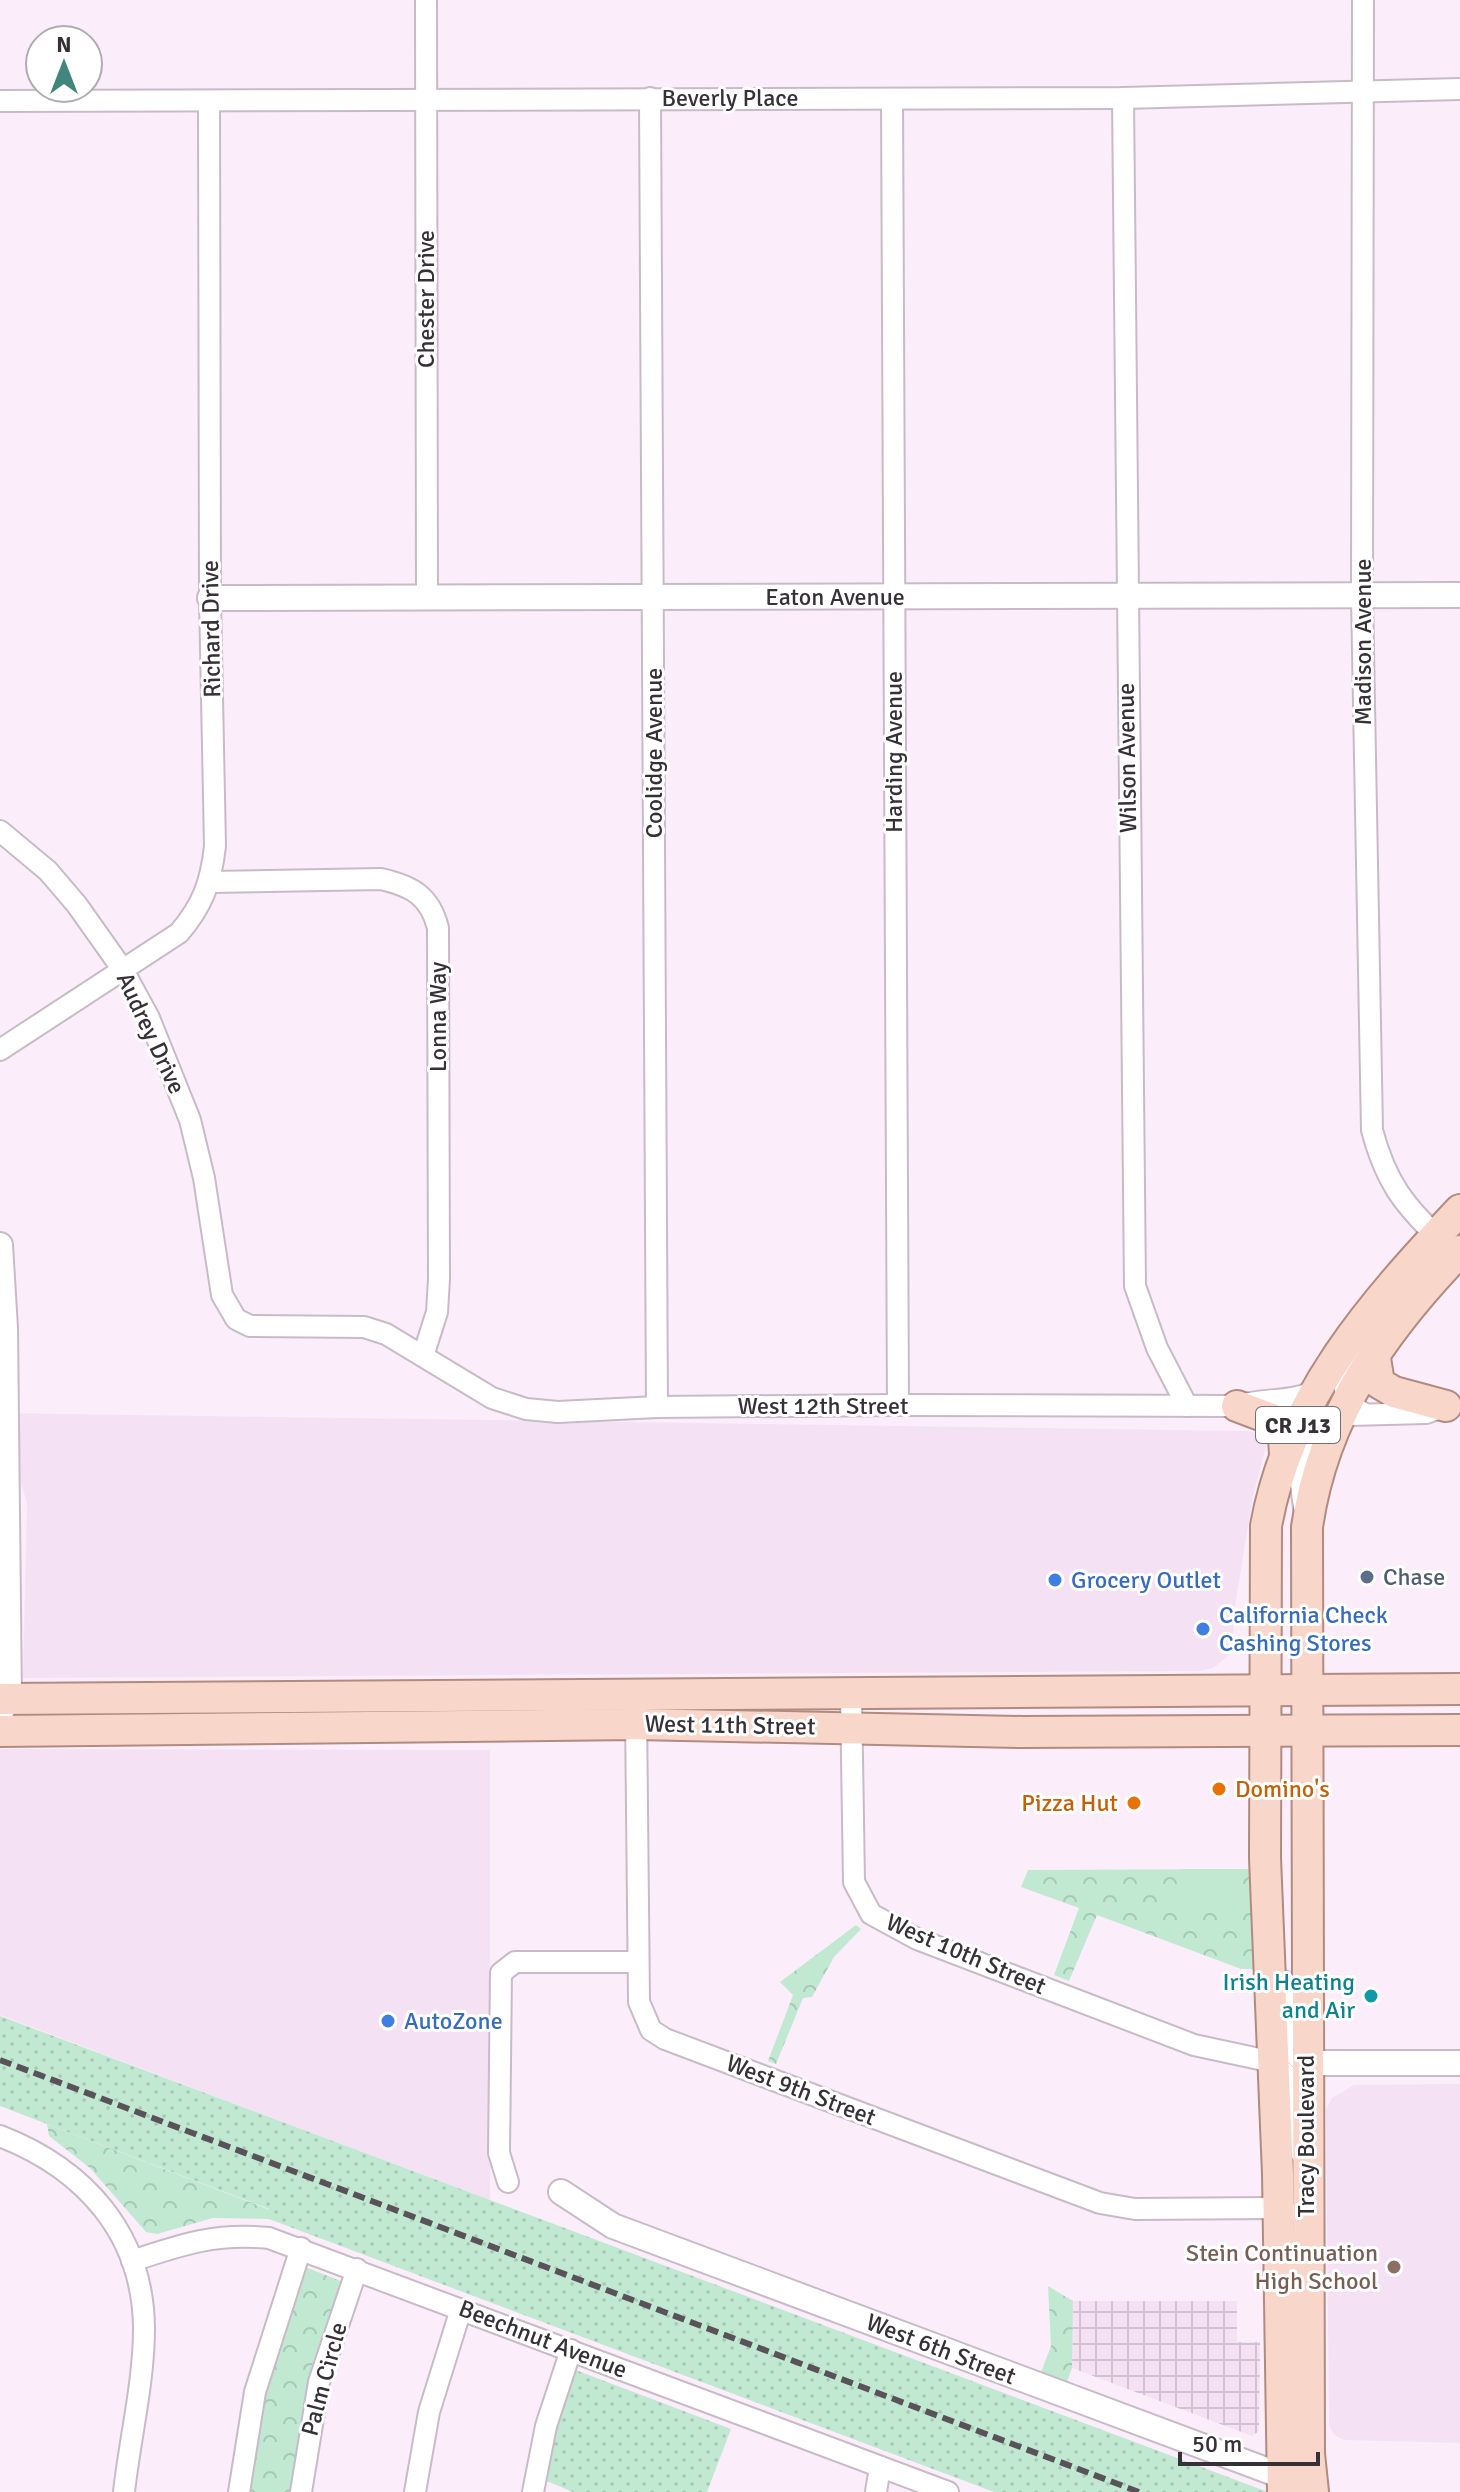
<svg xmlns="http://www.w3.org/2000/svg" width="1460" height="2492" viewBox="0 0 1460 2492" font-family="Signika,sans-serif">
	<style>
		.built { fill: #f4e2f4 }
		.industrial { fill: url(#industrial-grid) }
		.grass { fill: url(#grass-dots) }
		.park { fill: url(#park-crowns) }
		.pitch { fill: #c1e9d1 }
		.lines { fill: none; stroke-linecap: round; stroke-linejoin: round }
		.minor-casing { stroke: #c8bbc8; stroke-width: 24 }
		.tertiary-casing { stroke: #c8bbc8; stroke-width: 28 }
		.primary-casing { stroke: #b18b7f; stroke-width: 34 }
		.minor { stroke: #fff; stroke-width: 20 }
		.tertiary { stroke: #fff; stroke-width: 24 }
		.primary { stroke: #f8d6ca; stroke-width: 30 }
		.rail { stroke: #595359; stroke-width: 6; stroke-dasharray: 12 6; stroke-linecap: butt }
		.service-dot { fill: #5c6f8a; stroke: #fff; stroke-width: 3 }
		.shop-dot { fill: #3f7fe0; stroke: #fff; stroke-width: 3 }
		.food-dot { fill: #e8710a; stroke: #fff; stroke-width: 3 }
		.culture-dot { fill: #0f9aa8; stroke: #fff; stroke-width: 3 }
		.education-dot { fill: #8d6e63; stroke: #fff; stroke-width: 3 }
		.labels { text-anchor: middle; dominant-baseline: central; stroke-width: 6; stroke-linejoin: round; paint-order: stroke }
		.shield { fill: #fff; stroke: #726f72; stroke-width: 2 }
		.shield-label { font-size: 22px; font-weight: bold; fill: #363136 }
		.street-label { font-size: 24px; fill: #363136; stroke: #fff }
		.service-label { font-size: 24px; fill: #4e5e75; stroke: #fff; text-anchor: start }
		.shop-label { font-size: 24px; fill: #366cbe; stroke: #fff; text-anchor: start }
		.food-label { font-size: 24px; fill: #c56008; stroke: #fff; text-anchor: start }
		.culture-label { font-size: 24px; fill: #0d838f; stroke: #fff; text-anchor: end }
		.education-label { font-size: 24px; fill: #785e54; stroke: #fff; text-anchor: end }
	</style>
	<defs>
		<pattern id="industrial-grid" width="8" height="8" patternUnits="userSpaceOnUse" patternTransform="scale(2)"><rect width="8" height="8" fill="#f4e2f4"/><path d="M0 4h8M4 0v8" fill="none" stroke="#d2c2d2"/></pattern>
		<pattern id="grass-dots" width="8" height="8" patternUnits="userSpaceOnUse" patternTransform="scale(2)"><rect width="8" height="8" fill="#c1e9d1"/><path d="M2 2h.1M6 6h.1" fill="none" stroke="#a6c8b4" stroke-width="1.8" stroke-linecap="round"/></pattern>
		<pattern id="park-crowns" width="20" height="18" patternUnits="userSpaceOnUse" patternTransform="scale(2)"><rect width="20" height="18" fill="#c1e9d1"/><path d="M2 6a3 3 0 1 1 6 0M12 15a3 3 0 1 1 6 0" fill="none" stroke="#a6c8b4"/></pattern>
	</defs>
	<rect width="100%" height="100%" fill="#fbeefa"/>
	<g class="built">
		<polygon points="0,1413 1248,1431 1261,1434 1267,1443 1253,1496 1233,1618 1234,1640 1227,1657 1213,1668 1198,1671 23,1678 27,1503"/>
		<polygon points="0,1749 490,1750 490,2200 0,2015"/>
		<polygon points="1460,2084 1460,2443 1344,2440 1334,2435 1329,2425 1326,2109 1332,2098 1354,2085"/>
	</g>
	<polygon class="industrial" points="1073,2301 1237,2301 1237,2342 1260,2342 1259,2431 1252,2436 1072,2368"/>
	<g class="grass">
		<polygon points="0,2016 1268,2492 994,2492 269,2219 269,2209 0,2106"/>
		<polygon points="573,2369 731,2429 707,2492 573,2492 542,2479"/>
	</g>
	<g class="park">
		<polygon points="1254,1869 1256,1969 1241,1969 1097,1915 1069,1981 1054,1975 1079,1908 1021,1887 1028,1870"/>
		<polygon points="856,1925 861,1929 834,1957 812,1997 803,1998 776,2064 768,2061 793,1995 780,1982"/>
		<polygon points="47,2124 270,2210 269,2219 213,2218 157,2234 146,2232 90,2168 49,2136"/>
		<polygon points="303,2266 343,2282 311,2377 291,2492 249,2492 262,2399"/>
		<polygon points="1048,2286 1073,2301 1072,2368 1066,2385 1040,2375 1051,2346"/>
	</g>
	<polygon class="pitch" points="1181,1869 1240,1869 1240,1912 1177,1911 1177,1878"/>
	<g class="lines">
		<g class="minor-casing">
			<g id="minor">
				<polyline points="426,0 427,598"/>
				<path d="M1363 0 1362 597 1372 1130C1386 1183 1405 1207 1445 1244"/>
				<polyline points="650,98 657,1407"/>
				<polyline points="1123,98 1135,1286 1157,1348 1187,1406"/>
				<polyline points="892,99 898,1405"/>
				<polyline points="0,101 1123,98 1460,89"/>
				<path d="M0 831 48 871 77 905 123 970 149 1018 190 1120 204 1178 222 1295 236 1319 250 1326 364 1327 386 1334 492 1398 526 1409 558 1412 657 1407 898 1405 1237 1406C1263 1397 1300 1404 1318 1387"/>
				<path d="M211 882 381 879C412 886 430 896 438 928L439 1279 437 1312 423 1356"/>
				<path d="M0 1050 179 933C203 905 211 882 215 846L210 598 209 101"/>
				<path d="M1358 1350C1344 1373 1335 1396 1363 1413"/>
				<path d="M1301 1411C1319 1438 1302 1453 1301 1481 1301 1489 1303 1499 1304 1507"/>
				<polyline points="1349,1415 1426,1413 1440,1408"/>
				<polyline points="851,1695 854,1882 871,1914 917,1939 1194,2045 1273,2062 1289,2077 1293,2141 1306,2160"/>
				<polyline points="636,1712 639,2002 651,2030 665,2039 1100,2203 1135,2209 1279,2208 1288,2213"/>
				<path d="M0 2136C85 2169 143 2234 144 2328 144 2382 130 2438 124 2492"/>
				<polyline points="508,2182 499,2153 501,1973 515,1962 638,1962"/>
				<path d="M132 2261C183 2244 215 2233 269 2238L948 2492"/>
				<polyline points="239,2492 255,2392 301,2248"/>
				<polyline points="301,2492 319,2382 357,2269"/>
				<polyline points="415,2492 429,2412 461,2309"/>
				<polyline points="533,2492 546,2426 571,2350"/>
				<polyline points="876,2492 880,2467"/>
			</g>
		</g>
		<g class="tertiary-casing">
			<g id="tertiary">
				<polyline points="210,598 1460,595"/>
				<polyline points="0,1245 5,1328 9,1699 1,1711"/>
				<polyline points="1283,1983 1292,2049 1306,2063 1460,2063"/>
				<polyline points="561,2192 613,2226 1298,2482"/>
			</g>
		</g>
		<g class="primary-casing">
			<g id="primary">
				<polyline points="1374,1352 1379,1383 1394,1392 1446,1406"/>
				<polyline points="1237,1406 1274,1420 1284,1439 1285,1455"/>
				<polyline points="0,1699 1460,1689"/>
				<polyline points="0,1731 636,1724 1022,1732 1460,1730"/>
				<path d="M1283 2492 1278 2174 1265 1858 1266 1526C1289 1397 1373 1302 1460 1210"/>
				<path d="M1313 2492 1309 2454 1307 1527C1323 1415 1383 1331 1460 1251"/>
			</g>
		</g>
		<use href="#minor" class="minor"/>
		<use href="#tertiary" class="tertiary"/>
		<use href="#primary" class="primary"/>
		<polyline class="rail" points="0,2060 1139,2492"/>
	</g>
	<circle class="service-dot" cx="1367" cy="1577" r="8"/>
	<g class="shop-dot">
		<circle cx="1055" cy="1580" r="8"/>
		<circle cx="1203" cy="1629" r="8"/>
		<circle cx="388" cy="2021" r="8"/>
	</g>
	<g class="food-dot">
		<circle cx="1219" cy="1789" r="8"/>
		<circle cx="1134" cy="1803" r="8"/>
	</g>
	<circle class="culture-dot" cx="1371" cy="1996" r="8"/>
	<circle class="education-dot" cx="1394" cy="2267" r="8"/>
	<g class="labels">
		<rect class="shield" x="1256" y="1407" width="84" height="36" rx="6"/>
		<g class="shield-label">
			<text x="1298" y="1425">CR J13</text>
		</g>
		<g class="street-label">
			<text x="730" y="98">Beverly Place</text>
			<text transform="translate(426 299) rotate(-90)">Chester Drive</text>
			<text x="835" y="597">Eaton Avenue</text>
			<text transform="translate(211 629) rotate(-91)">Richard Drive</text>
			<text transform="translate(1363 642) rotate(-90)">Madison Avenue</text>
			<text transform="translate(894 752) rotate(-90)">Harding Avenue</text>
			<text transform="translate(654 753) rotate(-90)">Coolidge Avenue</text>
			<text transform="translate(1127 758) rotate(-91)">Wilson Avenue</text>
			<text transform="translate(438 1017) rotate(-90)">Lonna Way</text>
			<text transform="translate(151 1033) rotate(65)">Audrey Drive</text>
			<text x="823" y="1406">West 12th Street</text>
			<text transform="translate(730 1725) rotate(1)">West 11th Street</text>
			<text transform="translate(966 1954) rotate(23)">West 10th Street</text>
			<text transform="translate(801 2090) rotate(21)">West 9th Street</text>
			<text transform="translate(1306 2136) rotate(-90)">Tracy Boulevard</text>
			<text transform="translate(543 2339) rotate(21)">Beechnut Avenue</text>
			<text transform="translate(941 2349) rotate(21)">West 6th Street</text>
			<text transform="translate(324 2379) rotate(-75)">Palm Circle</text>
		</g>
		<g class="service-label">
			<text x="1383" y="1577">Chase</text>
		</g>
		<g class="shop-label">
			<text x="1071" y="1580">Grocery Outlet</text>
			<text x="1219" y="1615">California Check<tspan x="1219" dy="28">Cashing Stores</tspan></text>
			<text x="404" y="2021">AutoZone</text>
		</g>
		<g class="food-label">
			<text x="1235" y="1789">Domino's</text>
			<text x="1118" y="1803" text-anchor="end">Pizza Hut</text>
		</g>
		<g class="culture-label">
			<text x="1355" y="1982">Irish Heating<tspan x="1355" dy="28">and Air</tspan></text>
		</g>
		<g class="education-label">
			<text x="1378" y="2253">Stein Continuation<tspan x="1378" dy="28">High School</tspan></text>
		</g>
	</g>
	<g transform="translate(64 64)"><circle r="38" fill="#ffffff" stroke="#afadaf" stroke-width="2"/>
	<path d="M0-6L14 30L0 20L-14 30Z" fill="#40867d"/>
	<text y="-12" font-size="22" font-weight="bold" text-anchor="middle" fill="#363136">N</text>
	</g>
	<path d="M1180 2452v12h138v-12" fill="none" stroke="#363136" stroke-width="4"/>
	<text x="1192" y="2452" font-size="24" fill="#363136" stroke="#ffffff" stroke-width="6" paint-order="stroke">50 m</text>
</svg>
